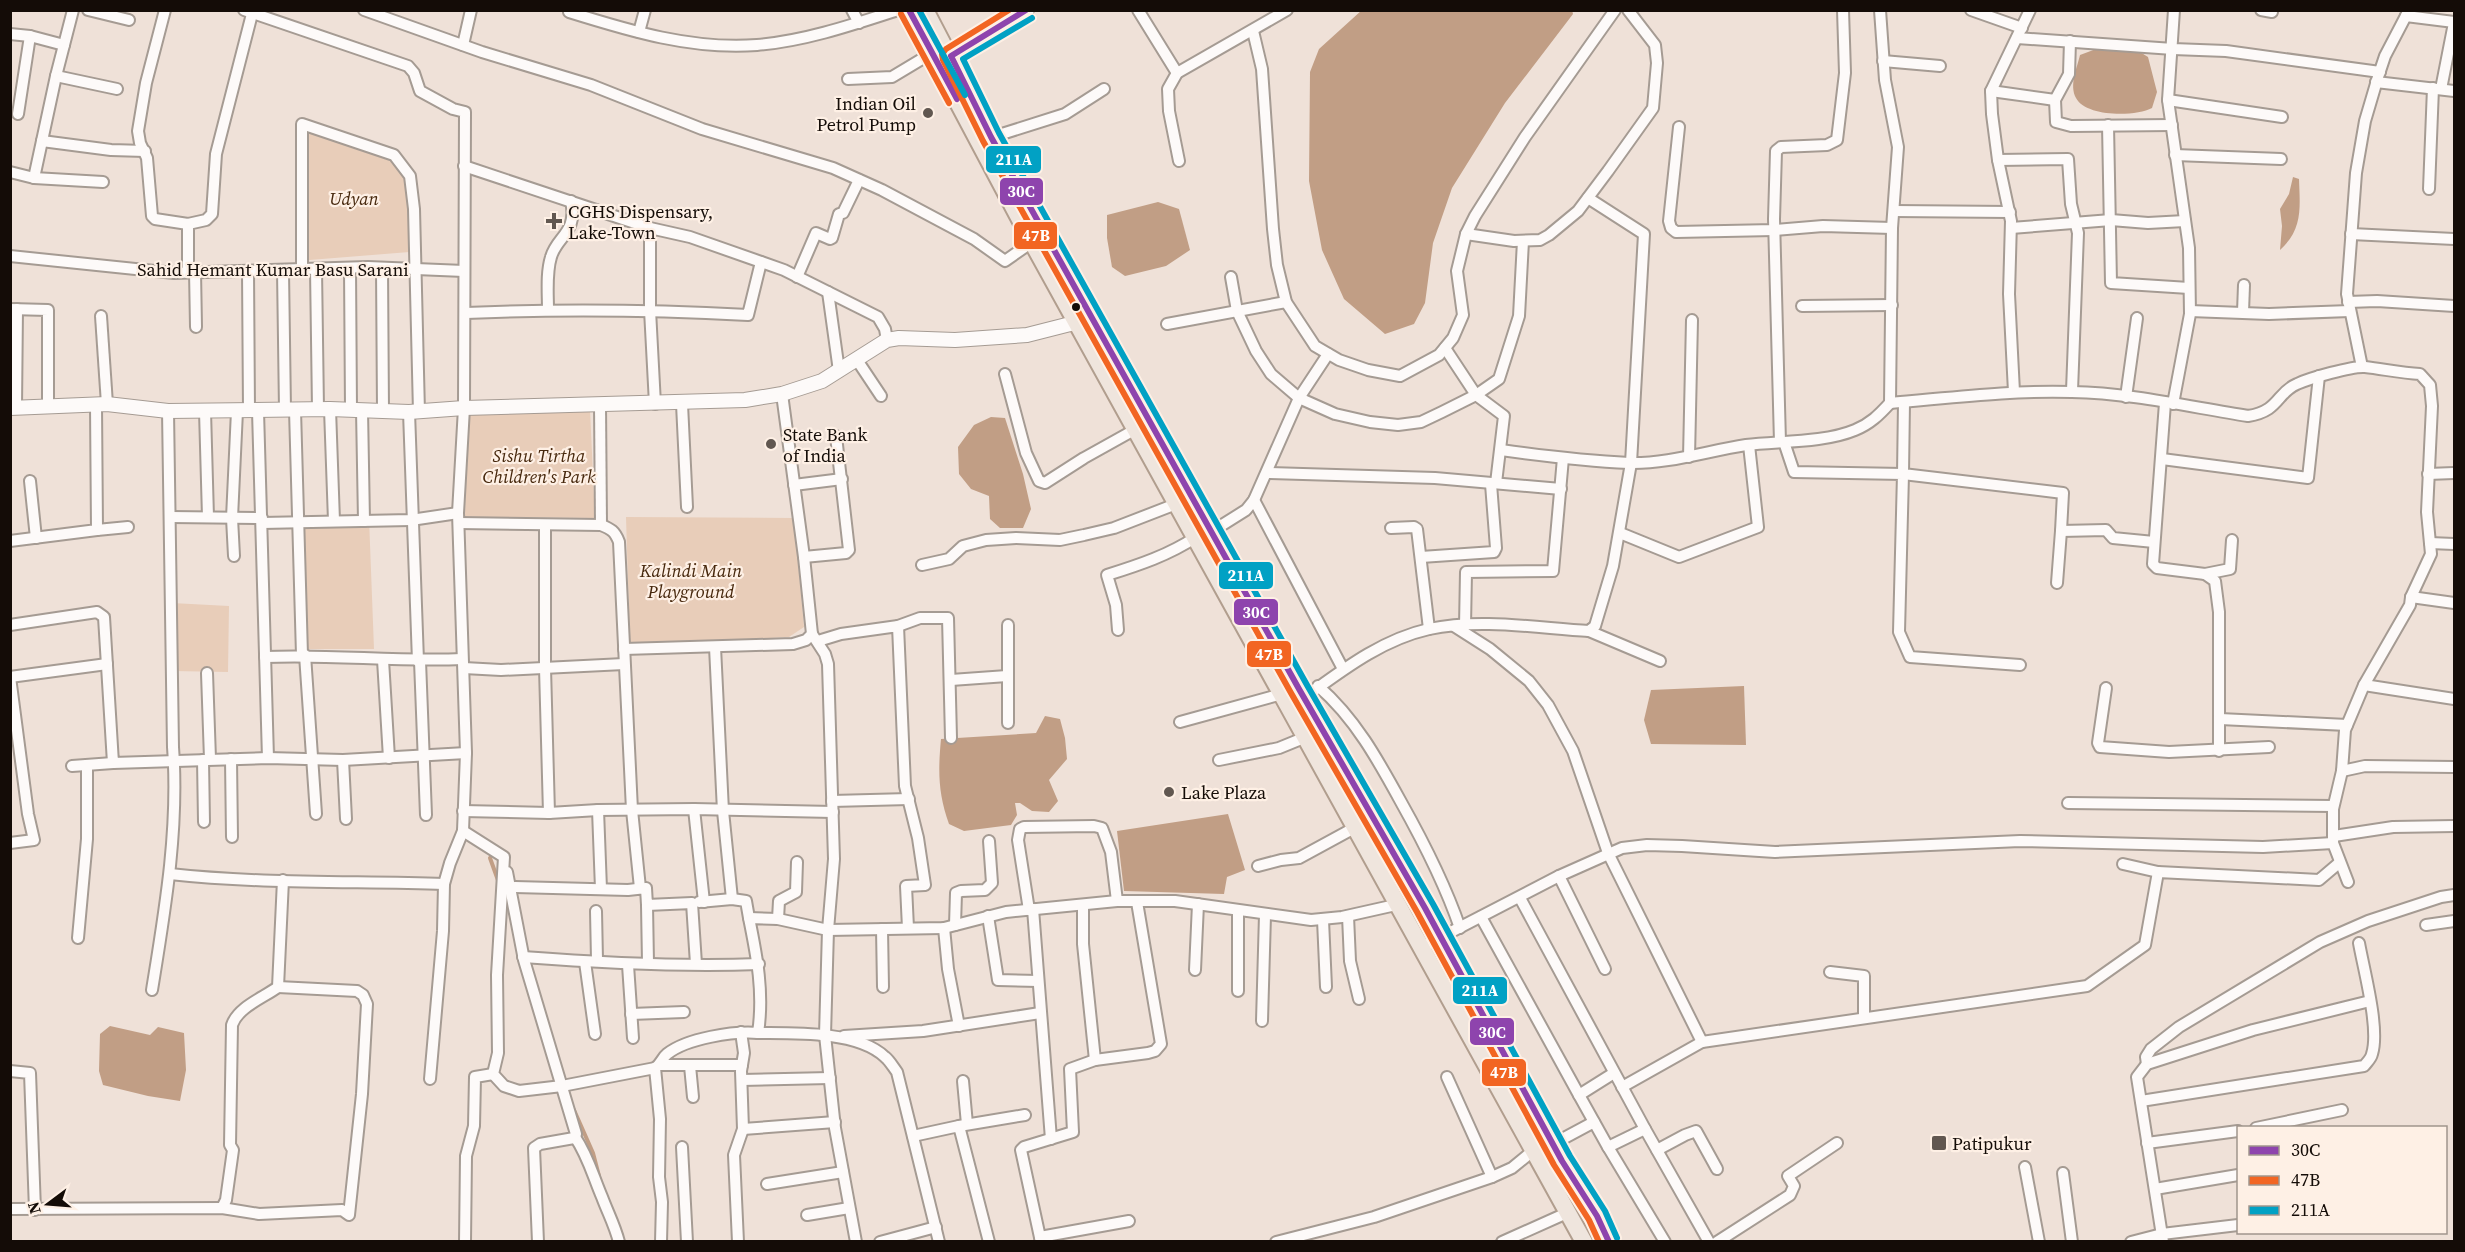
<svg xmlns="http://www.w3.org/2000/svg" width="2465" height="1252" viewBox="0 0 2465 1252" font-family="'Source Serif 4',serif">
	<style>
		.green { fill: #e8cdb9 }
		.water { fill: #c19e85 }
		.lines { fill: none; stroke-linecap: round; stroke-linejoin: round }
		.stream { stroke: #c19e85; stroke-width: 4 }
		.minor-casing { stroke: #a59b93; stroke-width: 14 }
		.tertiary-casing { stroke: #a59b93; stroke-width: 16 }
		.primary-casing { stroke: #b19e8e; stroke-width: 20 }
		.minor { stroke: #fdfaf9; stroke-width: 10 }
		.tertiary { stroke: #fdfaf9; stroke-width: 14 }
		.primary { stroke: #efe5dd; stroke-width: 16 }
		.bus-1-casing { stroke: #fef0e5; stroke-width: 10 }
		.bus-2-casing { stroke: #fef0e5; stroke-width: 10 }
		.bus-3-casing { stroke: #fef0e5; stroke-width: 10 }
		.bus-1 { stroke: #8e44ad; stroke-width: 6 }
		.bus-2 { stroke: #f26522; stroke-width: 6 }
		.bus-3 { stroke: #01a1c4; stroke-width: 6 }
		.poi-dot { fill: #615750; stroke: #fef0e5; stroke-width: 2 }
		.bus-dot { fill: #140c07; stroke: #fef0e5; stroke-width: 2 }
		.labels { text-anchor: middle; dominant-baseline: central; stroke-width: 4.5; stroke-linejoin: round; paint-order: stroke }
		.poi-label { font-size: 18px; fill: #140c07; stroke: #fef0e5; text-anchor: start }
		.park-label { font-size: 18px; font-style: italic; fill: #47280d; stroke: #fef0e5 }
		.street-label { font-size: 18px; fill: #140c07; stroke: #fef0e5 }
		.line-badge { stroke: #fef0e5; stroke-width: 2 }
		.badge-label { font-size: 16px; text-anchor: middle; font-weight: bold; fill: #fff }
	</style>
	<rect width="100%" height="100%" fill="#efe1d8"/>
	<g class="green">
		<polygon points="298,119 397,153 416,179 422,251 297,261"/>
		<polygon points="590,410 595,518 465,517 466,415"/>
		<polygon points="626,517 794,518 804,627 789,637 630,646"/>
		<polygon points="369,518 374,649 303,649 299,521"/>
		<polygon points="172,603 229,606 228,672 172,671"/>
	</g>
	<g class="water">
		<polygon points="1362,10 1572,10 1573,14 1505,103 1452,188 1433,243 1425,303 1414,324 1385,334 1344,299 1322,250 1309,181 1310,72 1319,49"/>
		<path d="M2096 49 2140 52 2148 57 2157 92 2152 108C2135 117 2086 117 2076 98 2069 85 2077 68 2080 55Z"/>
		<path d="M2293 177 2299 179C2300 208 2303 229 2280 250L2282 226 2280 209 2289 194Z"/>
		<polygon points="1158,202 1179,209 1190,250 1166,266 1125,276 1112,267 1107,238 1107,215"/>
		<polygon points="991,417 1005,418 1023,474 1031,509 1023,528 1000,528 990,519 989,496 971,489 959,474 958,447 974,425"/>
		<polygon points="1744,686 1746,745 1651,744 1644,720 1651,690"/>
		<path d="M1045 716 1060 719 1065 738 1067 759 1049 780 1058 801 1049 812 1032 811 1020 803H1015L1017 815 1011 825 964 831 949 824C938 793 938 771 941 739L1036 733Z"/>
		<polygon points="1228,814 1245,870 1227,877 1224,894 1124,891 1117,831"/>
		<polygon points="110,1026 150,1035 158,1027 184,1033 186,1070 180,1101 148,1096 103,1085 99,1071 100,1034"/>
	</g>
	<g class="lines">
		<g class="stream">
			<polyline points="490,858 499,883"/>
			<polyline points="574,1110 593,1153 599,1176"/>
		</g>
		<g class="minor-casing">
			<g id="minor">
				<polyline points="88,10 129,20"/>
				<polyline points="165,10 146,83 138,131 140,143 147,158 152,216 155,219 188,224"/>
				<polyline points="244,10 408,66 414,73 420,91 453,109 465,112 464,408 458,513 466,753 463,831 450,863 444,884 443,931 430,1079"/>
				<polyline points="364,10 482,52 591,85 702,129 833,168 882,190 974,239 1005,261 1032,242"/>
				<polyline points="852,10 859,23"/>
				<polyline points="1138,10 1177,73"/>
				<polyline points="1971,10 2022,28"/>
				<polyline points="2261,10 2272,12"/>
				<path d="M569 12C630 31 692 50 757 45 805 41 852 25 898 10"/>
				<polyline points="2406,16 2454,22"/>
				<polyline points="1253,31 1262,69 1273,229 1277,265 1286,302 1315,346 1339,360 1368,370 1400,376 1439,355 1453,338 1463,315 1457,271 1466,234 1475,216 1525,137 1615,10"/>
				<polyline points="639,32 645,10"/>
				<polyline points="10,34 30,36 64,45"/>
				<polyline points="2017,38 2173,49 2226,51 2380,72"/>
				<polyline points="2070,41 2069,74 2055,100 2056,122 2071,126 2172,125"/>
				<polyline points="463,45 471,10"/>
				<polyline points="1883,61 1940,66"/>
				<polyline points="56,76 117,89"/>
				<polyline points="848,79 892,77 932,53"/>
				<polyline points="2376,82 2454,91"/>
				<polyline points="2441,89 2454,23"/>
				<polyline points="1991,91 2055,100"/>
				<polyline points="2168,100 2282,117"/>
				<polyline points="18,114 30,36"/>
				<polyline points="2108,125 2111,283 2189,288"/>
				<polyline points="1679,127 1669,221 1671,228 1676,232 1774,230 1823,226 1892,228"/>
				<polyline points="986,139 1065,114 1104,89"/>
				<polyline points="42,141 111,150 145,151"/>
				<polyline points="2175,155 2281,159"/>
				<polyline points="1998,160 2068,159 2071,204 2078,233 2072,391"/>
				<polyline points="1179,161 1169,111 1168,89 1177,73 1287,10"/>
				<polyline points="464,166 650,228 690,237 784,270 878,317 885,329 887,340"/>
				<polyline points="10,172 34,178 103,182"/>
				<polyline points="34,178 56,76 73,10"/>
				<polyline points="2429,189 2433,88"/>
				<polyline points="1894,211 2010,212"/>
				<polyline points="650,228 650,310 655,404"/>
				<polyline points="2011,228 2111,220 2148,223 2185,221"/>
				<polyline points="1466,234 1514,241 1540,240 1549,235 1578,211 1608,171 1653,108 1657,63 1655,45 1628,10"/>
				<polyline points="2351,234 2454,239"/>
				<polyline points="10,256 174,273 368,267 464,271"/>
				<polyline points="350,268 351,410"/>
				<polyline points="382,268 383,411"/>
				<polyline points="316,269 318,409"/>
				<polyline points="302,270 302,124 394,155 410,176 414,209 419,412"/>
				<polyline points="188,271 188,224 206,220 212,214 216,154 253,10"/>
				<polyline points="195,271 196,327"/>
				<polyline points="248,271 249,411"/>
				<polyline points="283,271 285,410"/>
				<polyline points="797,277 816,233 830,239 832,238 839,214 843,213 859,180"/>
				<polyline points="1231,277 1237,311 1256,351 1271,374 1299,398 1335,414 1370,422 1398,425 1421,422 1442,412 1476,395 1499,379 1519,316 1523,241"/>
				<polyline points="828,292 839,371"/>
				<polyline points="2348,302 2377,301 2454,306"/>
				<polyline points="1802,306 1892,305"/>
				<polyline points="10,309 48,310 48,407"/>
				<path d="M548 310C548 293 546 273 551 257 557 236 578 233 571 201"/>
				<polyline points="2190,311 2269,314 2350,311"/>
				<polyline points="2243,312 2244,285"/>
				<path d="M466 313C560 309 653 310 748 315L761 262"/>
				<polyline points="101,316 107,404"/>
				<polyline points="1167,324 1286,302"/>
				<polyline points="1445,348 1476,395 1504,416 1496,483"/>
				<polyline points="857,360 881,396"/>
				<polyline points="2362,367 2347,294 2356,173 2365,121 2378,77 2385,56 2409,10"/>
				<polyline points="1005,374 1026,453 1039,481 1045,483 1084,458 1136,429"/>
				<polyline points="2014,392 2009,294 2011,221 1998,160 1992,114 1991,91 2030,10"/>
				<polyline points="2126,397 2137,318"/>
				<polyline points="1904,402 1903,474 2063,493 2061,531 2106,530 2113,538 2154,542"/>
				<path d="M1890 403C1950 398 2011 390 2072 392 2131 393 2190 407 2248 416 2280 411 2276 393 2297 384 2310 378 2352 366 2365 367 2383 369 2401 373 2420 374L2430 385 2432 406 2427 512 2431 554 2411 597 2410 605 2364 685 2345 730 2342 771 2333 809V843L2348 882"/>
				<polyline points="2165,403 2153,564 2157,568 2205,574 2215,581 2219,612 2219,751"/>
				<polyline points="600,404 601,525"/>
				<polyline points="682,404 687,507"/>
				<polyline points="2173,404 2190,314 2189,248 2168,100 2174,10"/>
				<polyline points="16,407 17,309"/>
				<polyline points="330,409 334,521"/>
				<polyline points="295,410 302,655"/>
				<polyline points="362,410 364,521"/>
				<polyline points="205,411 208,517"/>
				<polyline points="258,411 268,758"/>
				<polyline points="409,412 418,661"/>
				<polyline points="1780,442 1774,219 1776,151 1781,147 1827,145 1837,140 1845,73 1843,10"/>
				<polyline points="1784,442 1794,472 1903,474 1899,632 1910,657 2020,665"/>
				<path d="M1501 450C1544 456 1586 461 1629 463 1668 464 1707 451 1746 445 1779 441 1824 443 1855 430 1870 424 1879 415 1890 403L1892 228 1898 147 1885 80 1880 10"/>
				<polyline points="1689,457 1692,320"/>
				<polyline points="2162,459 2308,478 2319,376"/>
				<polyline points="1268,473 1435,478 1561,489"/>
				<polyline points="2428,474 2454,473"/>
				<polyline points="30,481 36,538"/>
				<polyline points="794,485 842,479"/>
				<polyline points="1254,500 1343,669"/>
				<polyline points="171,517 262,518"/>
				<polyline points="262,523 411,520 458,513"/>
				<path d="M459 523 601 525C611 529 615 531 619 542L632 810 640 888"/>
				<polyline points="545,525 545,668 549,813"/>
				<polyline points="1391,528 1414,527 1417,529 1429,629"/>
				<polyline points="97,530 128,527"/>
				<polyline points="1211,532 1246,510 1254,500 1299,398 1328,354"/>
				<polyline points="1620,533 1679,557 1758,527 1749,445"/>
				<polyline points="10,541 97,530 96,405"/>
				<polyline points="2430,543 2454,544"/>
				<polyline points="234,556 232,518 237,411"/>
				<polyline points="804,557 846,553 849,550 836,436"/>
				<polyline points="1421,557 1494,552 1496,548 1491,484"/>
				<polyline points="922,565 949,559 963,546 986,540 1016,538 1060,540 1084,535 1114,528 1176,504"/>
				<polyline points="2205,574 2230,569 2232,540"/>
				<polyline points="2057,583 2061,531"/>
				<polyline points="2411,597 2454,603"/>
				<polyline points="10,625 97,612 104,617 113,763 268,758 343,760 466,753"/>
				<polyline points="898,626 920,618 948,618 951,738"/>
				<polyline points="1454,626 1490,649 1529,681 1548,705 1573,751 1608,853 1702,1042"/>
				<polyline points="1465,626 1466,572 1553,571 1563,458"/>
				<path d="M1118 630 1116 605 1107 575C1139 565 1169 555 1196 537"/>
				<polyline points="1589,631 1660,661"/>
				<polyline points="812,634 825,654 828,664 834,859 828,930 825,1035 835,1128 856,1242"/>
				<polyline points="818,641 841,634 898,626 905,786 918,838 925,885 906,886 908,928"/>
				<polyline points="715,647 723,811 732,899"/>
				<polyline points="624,649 793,644 806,640 812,634 804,557 782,394"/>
				<polyline points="305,655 316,814"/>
				<path d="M265 657C331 654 396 662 462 659"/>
				<polyline points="383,660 389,758"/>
				<polyline points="420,661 426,815"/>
				<polyline points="464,668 501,670 624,664"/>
				<polyline points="207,673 210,759"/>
				<polyline points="10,677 28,814 34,840 10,843"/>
				<polyline points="10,677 107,664"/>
				<polyline points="951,680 1007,676"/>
				<polyline points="2364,685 2454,699"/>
				<path d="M1318 686C1355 718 1378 760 1401 802 1424 843 1445 884 1460 928"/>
				<polyline points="2106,688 2098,743 2100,747 2169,752 2269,747"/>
				<path d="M1301 700C1340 672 1380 640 1429 629 1480 618 1537 628 1589 631L1595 626 1613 566 1631 463 1644 234 1588 198"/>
				<polyline points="2220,719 2347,725"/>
				<polyline points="1180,722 1282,694"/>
				<polyline points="1008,723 1008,625"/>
				<polyline points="231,759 232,837"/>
				<polyline points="203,760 204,822"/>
				<polyline points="343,760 346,819"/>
				<polyline points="1219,760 1279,748 1306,737"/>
				<polyline points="72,766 113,763"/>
				<polyline points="2342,771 2365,766 2454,767"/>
				<polyline points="832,801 909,799"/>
				<polyline points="2068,803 2333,806"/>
				<polyline points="694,809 704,902"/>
				<polyline points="598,810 601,889"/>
				<polyline points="463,811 549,813 598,810 694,809 833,812"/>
				<polyline points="463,831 504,857 497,975 498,1053 493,1074 504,1086 519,1091 562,1086 655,1068 660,1119 659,1177 662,1202 661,1242"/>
				<polyline points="2334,836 2393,827 2454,826"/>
				<polyline points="2123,864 2158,872"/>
				<polyline points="1258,866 1281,860 1299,858 1356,827"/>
				<polyline points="507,872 524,960 576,1134 574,1138 540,1144 534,1148 538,1242"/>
				<path d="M170 874C261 884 353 881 444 884"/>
				<polyline points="1559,876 1605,969"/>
				<polyline points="515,887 628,890 646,888 647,905 692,903 696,964"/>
				<polyline points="1520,898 1645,1129 1709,1242"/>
				<polyline points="699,902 732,899 746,901 749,918"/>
				<polyline points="647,905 648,963"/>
				<polyline points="1083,906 1083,944 1095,1060"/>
				<polyline points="1033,909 1051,1139"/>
				<polyline points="1029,910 1018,840 1020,829 1024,827 1094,826 1102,828 1111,852 1117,901"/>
				<polyline points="596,911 597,960"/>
				<polyline points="988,916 998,980 1038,981"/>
				<polyline points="1348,916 1350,961 1359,999"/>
				<polyline points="1481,917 1579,1095"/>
				<polyline points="778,919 779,901 796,892 797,862"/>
				<polyline points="1323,920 1326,987"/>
				<polyline points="955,925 956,893 961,891 985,890 992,883 989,841"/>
				<polyline points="2426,925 2454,921"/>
				<polyline points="944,928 948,969 959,1026"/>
				<polyline points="882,929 883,987"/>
				<polyline points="78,938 87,839 87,765"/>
				<polyline points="1422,947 1559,876 1622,848 1647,845 1682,846 1775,852 2020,841 2263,847 2333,843"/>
				<path d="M523 957C602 963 680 967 759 964"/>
				<polyline points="585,962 595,1034"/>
				<polyline points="628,965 633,1038"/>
				<polyline points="1195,970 1198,904"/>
				<polyline points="1830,972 1864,976 1864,1018"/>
				<path d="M152 990C165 910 179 829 173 747L168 411"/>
				<polyline points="1238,991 1238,911"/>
				<polyline points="631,1014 684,1012"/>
				<polyline points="1262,1021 1265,915"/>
				<path d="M758 1033C794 1033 858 1031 885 1057 890 1061 893 1067 897 1072L939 1242"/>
				<polyline points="844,1036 923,1031 1040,1013"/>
				<polyline points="2147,1064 2146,1057 2151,1049 2179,1027 2320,942 2368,921 2441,897 2454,895"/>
				<polyline points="659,1065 742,1065"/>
				<polyline points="690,1066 693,1097"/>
				<path d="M655 1068C661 1064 662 1058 667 1054 687 1038 734 1031 758 1033 764 993 757 957 749 918L778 919 828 930 944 928 1006 912 1117 901H1175L1311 920 1342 917 1400 904"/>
				<polyline points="10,1071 30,1073 35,1210"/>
				<polyline points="1614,1073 1579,1095 1608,1147 1645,1129"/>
				<polyline points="1447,1077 1492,1177"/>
				<polyline points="742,1080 830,1078"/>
				<polyline points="963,1081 967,1124"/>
				<polyline points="1622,1087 1702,1042 2087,986 2145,945 2158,872 2319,880 2339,863"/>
				<path d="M2141 1101 2364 1066C2367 1062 2371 1059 2372 1054 2380 1029 2364 971 2359 943"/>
				<polyline points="959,1126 1025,1115"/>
				<polyline points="2256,1128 2342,1110"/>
				<polyline points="743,1129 835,1122"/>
				<polyline points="913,1136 959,1126 989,1242"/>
				<path d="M575 1137C588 1156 593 1176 602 1197 608 1213 615 1226 619 1242"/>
				<polyline points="2147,1143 2238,1131"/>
				<polyline points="1553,1144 1594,1122"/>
				<polyline points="682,1147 687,1242"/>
				<polyline points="1608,1147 1665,1242"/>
				<polyline points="1657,1150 1685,1135 1696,1131 1717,1169"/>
				<polyline points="2025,1167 2039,1242"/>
				<polyline points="2063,1173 2072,1242"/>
				<polyline points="767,1184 843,1172"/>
				<polyline points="2155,1189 2238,1175"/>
				<path d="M222 1208 226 1200 233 1150 230 1145 232 1025C238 1007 263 998 278 987L283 880"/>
				<polyline points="10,1209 222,1208 259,1214 342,1210 349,1215 362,1094 367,1004 363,995 357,991 278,987"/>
				<polyline points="807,1215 849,1208"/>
				<polyline points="1040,1237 1129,1221"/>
				<polyline points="465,1242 466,1156 474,1126 475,1077 493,1074"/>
				<polyline points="738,1242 734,1155 743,1129 741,1071 744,1053 741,1032"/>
				<polyline points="880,1242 936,1227"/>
				<polyline points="1041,1242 1021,1150 1024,1147 1073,1132 1070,1069 1095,1060 1148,1053 1155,1051 1161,1044 1137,902"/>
				<polyline points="1276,1242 1374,1217 1492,1177 1512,1168 1534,1150"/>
				<polyline points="1502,1242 1569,1212"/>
				<polyline points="1717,1242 1790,1195 1794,1186 1788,1176 1837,1143"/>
				<polyline points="2131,1242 2162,1234 2238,1225"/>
				<polyline points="2163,1242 2137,1077 2147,1064 2253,1030 2370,1001"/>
			</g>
		</g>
		<g class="tertiary-casing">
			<g id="tertiary">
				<polyline points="942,62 1027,10"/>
				<polyline points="10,408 107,404 168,411 330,409 409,412 464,408 745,400 782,394 822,381 887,340 899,338 955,340 1027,335 1086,320"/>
			</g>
		</g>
		<g class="primary-casing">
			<g id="primary">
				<polyline points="909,10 1032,242 1584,1242"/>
				<polyline points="925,10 991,137 1299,689 1425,908 1562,1161 1597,1216 1609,1242"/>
			</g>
		</g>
		<use href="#minor" class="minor"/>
		<use href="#tertiary" class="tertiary"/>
		<use href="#primary" class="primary"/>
		<g class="bus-1-casing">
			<g id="bus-1">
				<polyline points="909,10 957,99"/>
				<polyline points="1026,10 951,56 991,137 1299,689 1425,908 1562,1161 1597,1216 1609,1242"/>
			</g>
		</g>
		<g class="bus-2-casing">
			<g id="bus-2">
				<polyline points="1009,10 946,49 942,54 943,60 983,141 1291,693 1417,912 1554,1165 1589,1220 1599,1242"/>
				<polyline points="901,14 949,103"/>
			</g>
		</g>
		<g class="bus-3-casing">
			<g id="bus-3">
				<polyline points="919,10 965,95"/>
				<polyline points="1032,18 963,59 999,133 1307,685 1433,904 1570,1156 1605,1211 1617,1238"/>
			</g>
		</g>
		<use href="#bus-1" class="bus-1"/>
		<use href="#bus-2" class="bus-2"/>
		<use href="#bus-3" class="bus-3"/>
	</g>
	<g class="poi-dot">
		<circle cx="928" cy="113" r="6"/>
		<path d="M551 212h6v6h6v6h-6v6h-6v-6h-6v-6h6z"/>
		<circle cx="771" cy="444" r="6"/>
		<circle cx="1169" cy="792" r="6"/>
		<rect x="1931" y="1135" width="16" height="16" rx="3"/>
	</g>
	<circle class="bus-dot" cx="1076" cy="307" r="5"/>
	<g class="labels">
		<g class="poi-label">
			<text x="916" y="103" text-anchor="end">Indian Oil<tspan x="916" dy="21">Petrol Pump</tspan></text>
			<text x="568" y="211">CGHS Dispensary,<tspan x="568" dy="21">Lake-Town</tspan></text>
			<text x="783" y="434">State Bank<tspan x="783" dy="21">of India</tspan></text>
			<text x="1181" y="792">Lake Plaza</text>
			<text x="1952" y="1143">Patipukur</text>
		</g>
		<g class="park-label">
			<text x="354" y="198">Udyan</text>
			<text x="539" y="455">Sishu Tirtha<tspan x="539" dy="21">Children's Park</tspan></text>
			<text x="691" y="570">Kalindi Main<tspan x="691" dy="21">Playground</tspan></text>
		</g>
		<g class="street-label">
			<text x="273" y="269">Sahid Hemant Kumar Basu Sarani</text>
		</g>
	</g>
	<g class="line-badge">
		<rect x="985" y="145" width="57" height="29" rx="6" fill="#01a1c4"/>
		<rect x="999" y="177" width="45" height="29" rx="6" fill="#8e44ad"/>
		<rect x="1013" y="221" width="45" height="29" rx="6" fill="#f26522"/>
		<rect x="1218" y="561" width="56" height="29" rx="6" fill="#01a1c4"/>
		<rect x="1233" y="598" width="46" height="28" rx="6" fill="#8e44ad"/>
		<rect x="1246" y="640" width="46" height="28" rx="6" fill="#f26522"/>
		<rect x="1452" y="976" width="56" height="29" rx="6" fill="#01a1c4"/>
		<rect x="1469" y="1017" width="46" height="29" rx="6" fill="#8e44ad"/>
		<rect x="1481" y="1058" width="46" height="29" rx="6" fill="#f26522"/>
	</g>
	<g class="badge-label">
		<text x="1014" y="165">211A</text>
		<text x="1021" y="197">30C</text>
		<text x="1036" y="241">47B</text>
		<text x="1246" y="581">211A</text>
		<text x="1256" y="618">30C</text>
		<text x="1269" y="660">47B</text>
		<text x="1480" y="996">211A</text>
		<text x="1492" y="1038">30C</text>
		<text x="1504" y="1078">47B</text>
	</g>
	<rect width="2465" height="1252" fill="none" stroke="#140c07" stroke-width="24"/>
	<rect x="2237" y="1126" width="210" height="108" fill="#fef0e5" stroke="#a0958c" stroke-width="1.5"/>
	<rect x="2249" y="1146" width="30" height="9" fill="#8e44ad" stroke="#a0958c" stroke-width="1.5"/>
	<text x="2291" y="1156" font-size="18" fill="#140c07">30C</text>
	<rect x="2249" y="1176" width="30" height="9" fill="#f26522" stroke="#a0958c" stroke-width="1.5"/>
	<text x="2291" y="1186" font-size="18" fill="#140c07">47B</text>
	<rect x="2249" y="1206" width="30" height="9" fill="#01a1c4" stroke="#a0958c" stroke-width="1.5"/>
	<text x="2291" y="1216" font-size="18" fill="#140c07">211A</text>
	<g transform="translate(48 1204) rotate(254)" stroke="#fef0e5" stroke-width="4.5" paint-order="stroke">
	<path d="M0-4.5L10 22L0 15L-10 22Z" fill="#140c07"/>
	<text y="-9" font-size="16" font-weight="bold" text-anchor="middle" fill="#140c07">N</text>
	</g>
</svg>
